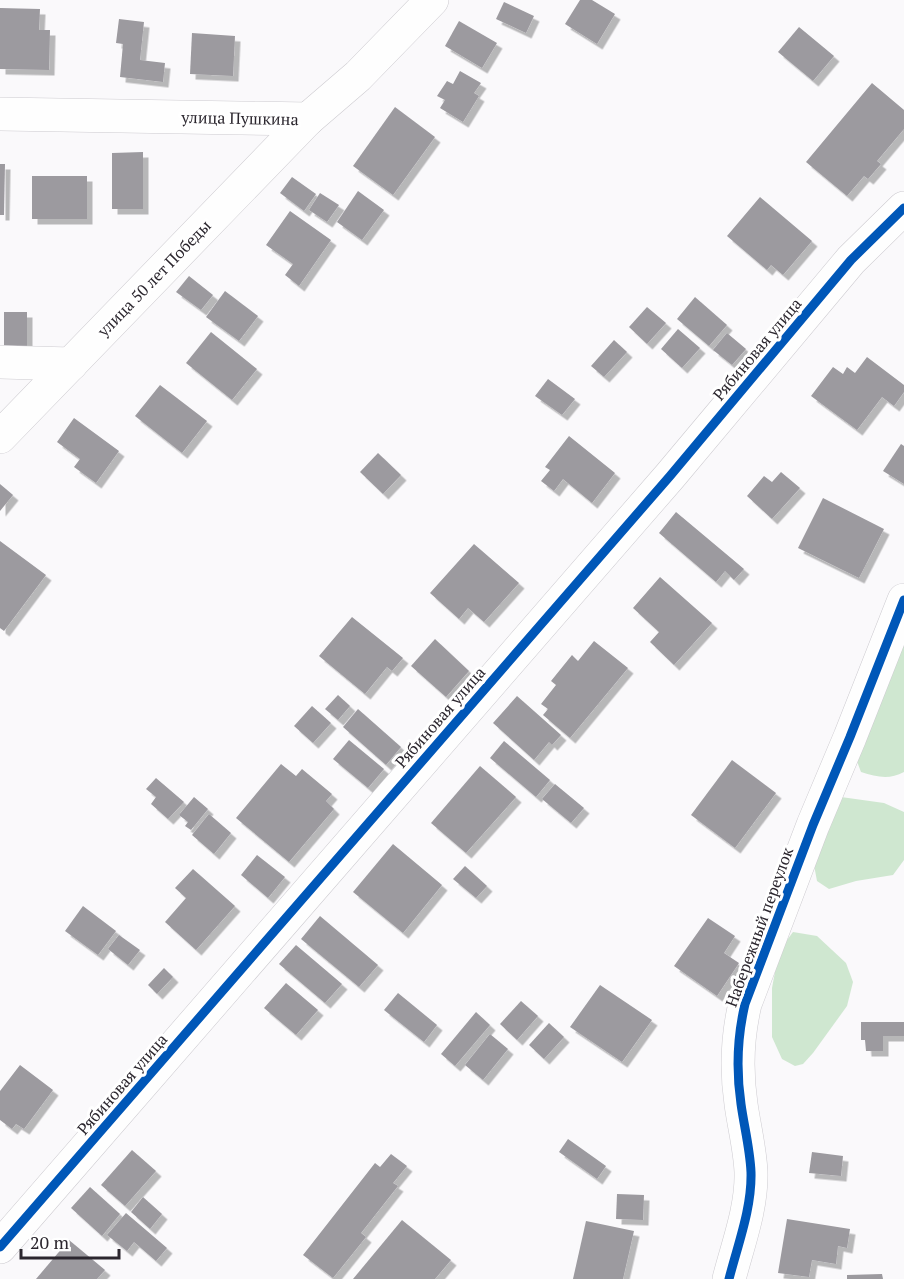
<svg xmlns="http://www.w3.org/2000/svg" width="904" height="1279" viewBox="0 0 904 1279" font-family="'PT Serif',serif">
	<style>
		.green { fill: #cfe7d0 }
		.building { fill: #9c9a9f; filter: url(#shadow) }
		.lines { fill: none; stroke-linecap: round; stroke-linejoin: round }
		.minor-casing { stroke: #cdcbd0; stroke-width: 34 }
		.minor { stroke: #fefefe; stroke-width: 33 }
		.cycleway-casing { stroke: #fff; stroke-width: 13 }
		.cycleway { stroke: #0057b8; stroke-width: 9 }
		.labels { text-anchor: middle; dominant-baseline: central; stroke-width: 6; stroke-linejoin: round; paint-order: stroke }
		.street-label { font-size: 16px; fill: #2b262e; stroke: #fff }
	</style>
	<defs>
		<filter id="shadow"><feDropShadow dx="5.5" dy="5.5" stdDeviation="0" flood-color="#0004"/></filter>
	</defs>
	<rect width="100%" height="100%" fill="#faf9fb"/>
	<g class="green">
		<path d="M904 616V772C889 780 877 777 861 772L855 756Z"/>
		<polygon points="841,797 884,803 904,812 904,860 893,875 856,881 829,889 817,881 814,865"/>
		<polygon points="793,932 817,936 846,963 853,982 847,1006 813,1053 803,1064 795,1066 782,1059 772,1037 772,988 779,951"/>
	</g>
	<g class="building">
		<polygon points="580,0 592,0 615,14 597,44 565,24"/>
		<polygon points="504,2 534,16 526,33 496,19"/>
		<polygon points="0,8 40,9 39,30 50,30 49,70 0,69"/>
		<polygon points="119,19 144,22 140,60 165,63 163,82 120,77 123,44 116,43"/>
		<polygon points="459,21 497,43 482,68 445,46"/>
		<polygon points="799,27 834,56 813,81 778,52"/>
		<polygon points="192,33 235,36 233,76 190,74"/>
		<polygon points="460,71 481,83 474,93 479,96 463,122 440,108 445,100 437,96 447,81 453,84"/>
		<polygon points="872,83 904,110 904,129 877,161 881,164 868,179 864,176 847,196 806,162"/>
		<polygon points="395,107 435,137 393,195 353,166"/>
		<polygon points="143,152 143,209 112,209 112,153"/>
		<polygon points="0,164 5,164 4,215 0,215"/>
		<rect x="32" y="176" width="55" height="43"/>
		<polygon points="292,177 316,194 304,211 280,193"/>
		<polygon points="358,191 384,210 362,240 337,222"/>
		<polygon points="320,193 339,205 327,222 309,210"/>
		<polygon points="760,197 812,241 783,275 771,265 767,270 727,236"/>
		<polygon points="290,211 331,240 299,286 285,275 293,264 266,245"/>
		<polygon points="189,276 213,295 201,310 176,292"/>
		<polygon points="225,291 258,316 239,341 206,317"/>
		<polygon points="695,297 727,325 709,346 677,319"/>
		<polygon points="647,307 666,323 647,344 629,327"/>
		<rect x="4" y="312" width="23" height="37"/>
		<polygon points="678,329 700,348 682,368 661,349"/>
		<polygon points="211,332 257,369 232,400 186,363"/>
		<polygon points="727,333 746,349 732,365 713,350"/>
		<polygon points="614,340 627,352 604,377 591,366"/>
		<polygon points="867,357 904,385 904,392 894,406 882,397 857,430 811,396 833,367 843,374 847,367 855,373"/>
		<polygon points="548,379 575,399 562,415 535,396"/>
		<polygon points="160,385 207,421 182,453 135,416"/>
		<polygon points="74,418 119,451 96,483 74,467 80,459 57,442"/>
		<polygon points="569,436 615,473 592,503 563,479 554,491 541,481 550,470 545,467"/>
		<polygon points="901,444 904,446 904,484 883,471"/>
		<polygon points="378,453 401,475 383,494 360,472"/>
		<polygon points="781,472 800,488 772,519 747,496 764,476 772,482"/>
		<polygon points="0,484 13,495 0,511"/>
		<polygon points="823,498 884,529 859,578 798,548"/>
		<polygon points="676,512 744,569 734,580 725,571 716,582 659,533"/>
		<polygon points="0,541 46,575 4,631 0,628"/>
		<polygon points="474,544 519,583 484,622 468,608 459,619 430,593"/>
		<polygon points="660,577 712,623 674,665 650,642 659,632 633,608"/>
		<polygon points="352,617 403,658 392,671 387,667 365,694 319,656"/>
		<polygon points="435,639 469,671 446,697 411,666"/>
		<polygon points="594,641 628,668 570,738 543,715 548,709 541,704 556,685 551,681 572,655 578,661"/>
		<polygon points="338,695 350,706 338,720 325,709"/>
		<polygon points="517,696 561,735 552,745 549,742 534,760 493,723"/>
		<polygon points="312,706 331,723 313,743 294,726"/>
		<polygon points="358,709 401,747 386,765 343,727"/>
		<polygon points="349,740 384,769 368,788 333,759"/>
		<polygon points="504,741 550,780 536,797 490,758"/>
		<polygon points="732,760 776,793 735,848 691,815"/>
		<polygon points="281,764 296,776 302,769 332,794 326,801 334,809 289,862 236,818"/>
		<polygon points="480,766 516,797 466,853 431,823"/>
		<polygon points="156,778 184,802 168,819 151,804 156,797 146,789"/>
		<polygon points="555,784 584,808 571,823 542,799"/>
		<polygon points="194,797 208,809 191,830 185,826 188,822 179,815"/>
		<polygon points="209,814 231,833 214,854 192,835"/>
		<polygon points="393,844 442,885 403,933 353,892"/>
		<polygon points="257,855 285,877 268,898 241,875"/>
		<polygon points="465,866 487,886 476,898 453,879"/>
		<polygon points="193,869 235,906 196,950 165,922 186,898 175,888"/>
		<polygon points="83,906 116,931 98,955 65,931"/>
		<polygon points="320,916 378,965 359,987 301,939"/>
		<polygon points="708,918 735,936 724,953 739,963 717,996 674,966"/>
		<polygon points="119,935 140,950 128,965 108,949"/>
		<polygon points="296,945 342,984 325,1003 279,964"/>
		<polygon points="164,968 173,977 157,994 148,985"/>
		<polygon points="286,983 318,1010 296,1035 264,1008"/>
		<polygon points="600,985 652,1020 622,1062 570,1027"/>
		<polygon points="398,993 437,1025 424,1042 384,1010"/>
		<polygon points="521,1001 538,1016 517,1040 500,1024"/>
		<polygon points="476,1012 490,1025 455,1066 441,1054"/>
		<polygon points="861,1022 904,1022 904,1036 883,1036 883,1051 866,1051 865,1040 861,1040"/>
		<polygon points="549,1023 564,1037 544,1059 529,1045"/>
		<polygon points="490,1034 508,1049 483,1080 465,1065"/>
		<polygon points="20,1065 53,1090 24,1129 16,1124 12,1129 0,1120 0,1091"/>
		<polygon points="568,1139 606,1166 597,1179 559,1152"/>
		<polygon points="132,1150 156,1171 125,1206 101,1185"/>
		<polygon points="812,1152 843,1156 841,1176 809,1173"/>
		<polygon points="391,1154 407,1166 393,1183 398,1186 361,1233 366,1237 333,1278 303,1255 375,1163 380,1167"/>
		<polygon points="90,1187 120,1214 102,1236 71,1208"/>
		<polygon points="617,1194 644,1195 643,1220 616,1219"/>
		<polygon points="143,1197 162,1214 150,1229 131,1212"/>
		<polygon points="126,1213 167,1248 156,1261 134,1242 127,1251 107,1235"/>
		<polygon points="787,1219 850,1229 847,1248 838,1246 836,1264 812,1260 809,1277 778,1273"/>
		<polygon points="402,1220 451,1260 435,1279 353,1279"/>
		<polygon points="586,1221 634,1231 623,1279 573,1279"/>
		<polygon points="69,1240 105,1270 97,1279 36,1279"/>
		<polygon points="882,1274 883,1279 847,1279 847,1275"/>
	</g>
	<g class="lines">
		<g class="minor-casing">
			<g id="minor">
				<polyline points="0,114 308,119 358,76 432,0"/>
				<polyline points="0,362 71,364"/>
				<polyline points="0,437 308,119"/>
				<polyline points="0,1247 670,476 851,260 904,208"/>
				<path d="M729 1279C738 1244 752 1208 751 1172 750 1149 744 1126 741 1104 736 1070 737 1038 745 1004L813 825 850 737 904 600"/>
			</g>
		</g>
		<use href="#minor" class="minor"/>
		<g class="cycleway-casing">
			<g id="cycleway">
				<polyline points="0,1247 670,476 851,260 904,208"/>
				<path d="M729 1279C738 1244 752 1208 751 1172 750 1149 744 1126 741 1104 736 1070 737 1038 745 1004L813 825 850 737 904 600"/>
			</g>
		</g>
		<use href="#cycleway" class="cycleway"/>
	</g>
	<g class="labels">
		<g class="street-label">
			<text transform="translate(240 118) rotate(1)">улица Пушкина</text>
			<text transform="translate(154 278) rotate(-46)">улица 50 лет Победы</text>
			<text transform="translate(757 349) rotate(-50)">Рябиновая улица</text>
			<text transform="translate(440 717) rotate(-49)">Рябиновая улица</text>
			<text transform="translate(759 927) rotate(-70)">Набережный переулок</text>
			<text transform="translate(122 1084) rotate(-49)">Рябиновая улица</text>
		</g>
	</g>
	<path d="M21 1249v9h98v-9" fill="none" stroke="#2b262e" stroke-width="3"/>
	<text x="30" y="1249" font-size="18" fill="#2b262e" stroke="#ffffff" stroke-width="4.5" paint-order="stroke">20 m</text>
</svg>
